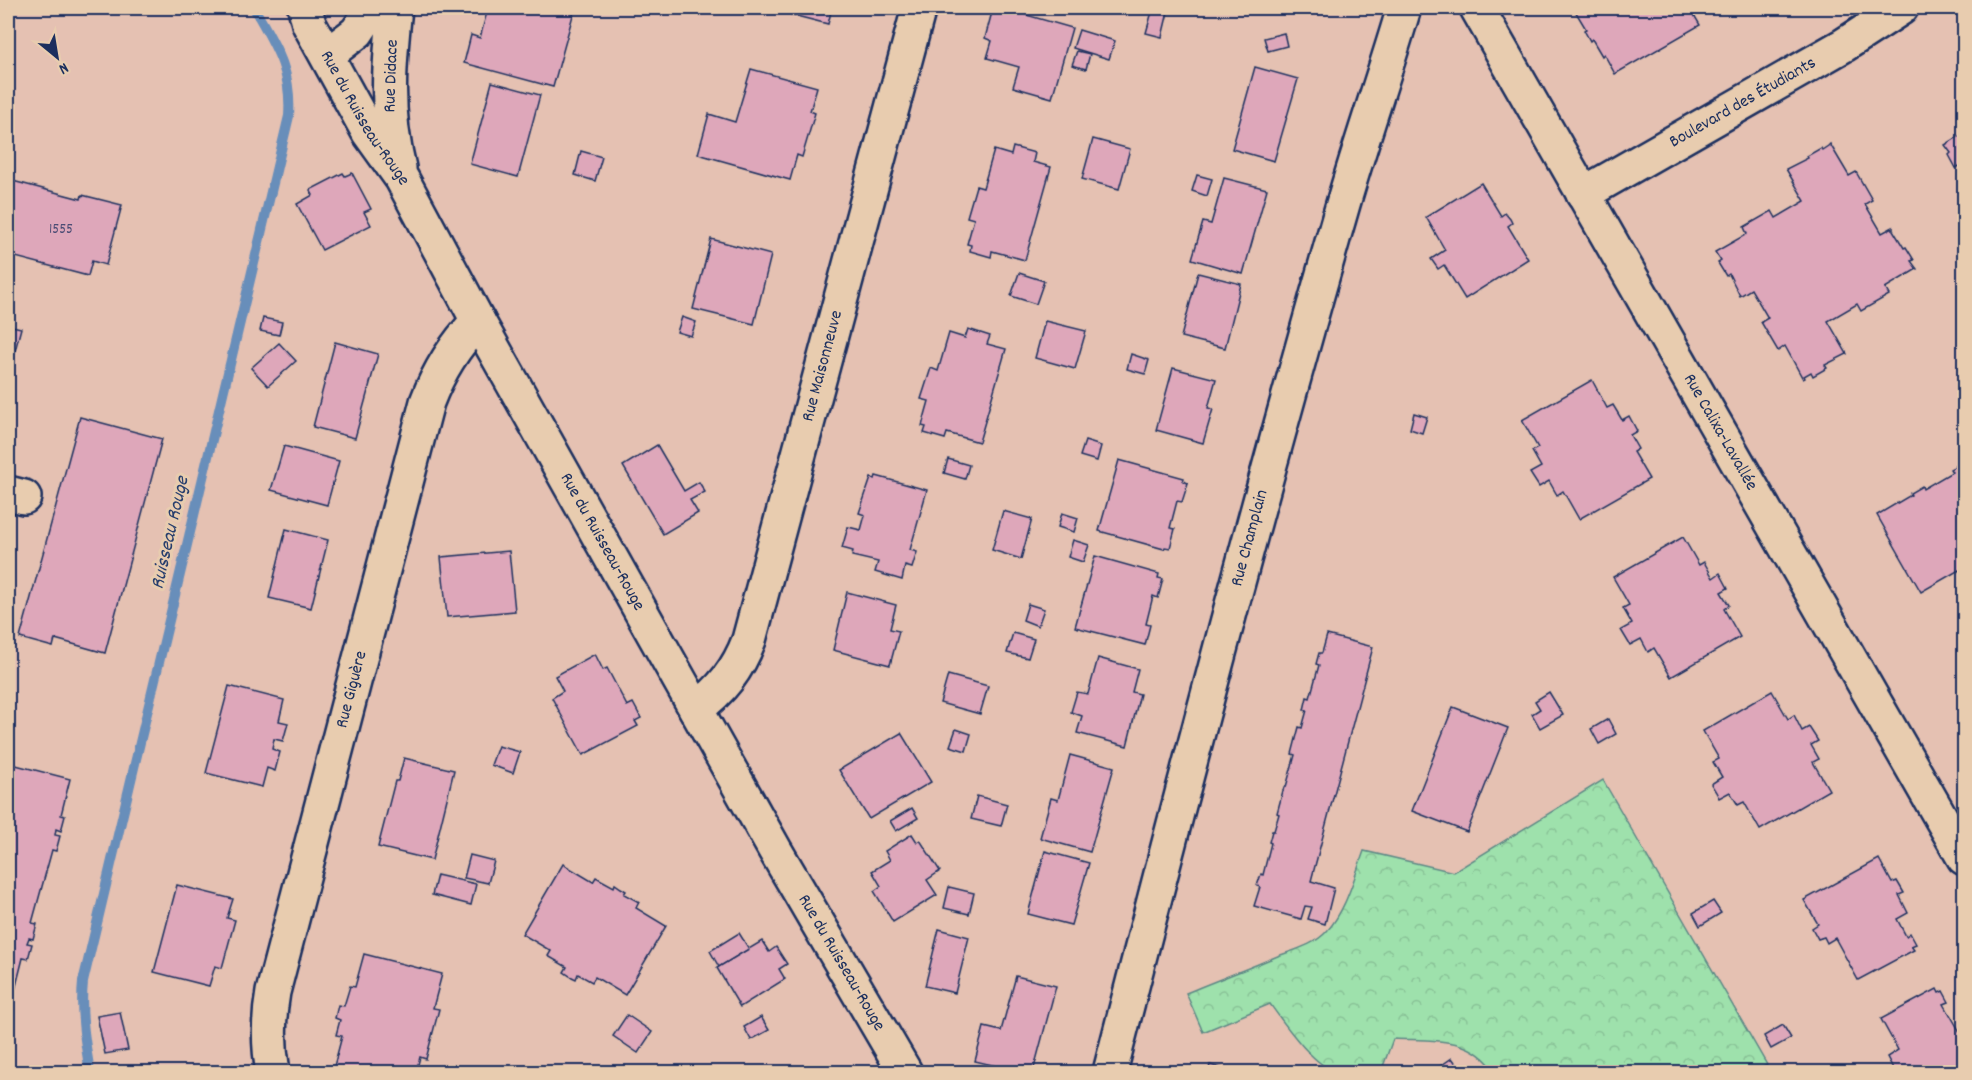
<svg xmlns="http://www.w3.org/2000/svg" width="1972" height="1080" viewBox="0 0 1972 1080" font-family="Dekko,sans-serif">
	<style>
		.forest { fill: url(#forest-crowns); stroke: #5c8885; stroke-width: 1.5 }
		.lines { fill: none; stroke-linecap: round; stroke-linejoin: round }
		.stream { stroke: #688eba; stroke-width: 10 }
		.building { fill: #dea7ba; stroke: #1b2f5e; stroke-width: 1.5 }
		.minor-casing { stroke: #1b2f5e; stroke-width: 38 }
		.minor { stroke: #e8ccaf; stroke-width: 33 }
		.labels { text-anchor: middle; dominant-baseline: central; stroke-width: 6; stroke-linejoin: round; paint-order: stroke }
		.number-label { font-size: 15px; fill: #4c4d75 }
		.street-label { font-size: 18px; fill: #1b2f5e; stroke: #e8ccaf }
		.water-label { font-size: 20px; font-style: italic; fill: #283f6d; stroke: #e8ccaf }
	</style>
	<defs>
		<pattern id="forest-crowns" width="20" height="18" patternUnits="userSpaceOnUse" patternTransform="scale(1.5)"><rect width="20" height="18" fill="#9ee1ac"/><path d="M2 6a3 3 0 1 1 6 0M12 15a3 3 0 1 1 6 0" fill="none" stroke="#88c196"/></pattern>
	</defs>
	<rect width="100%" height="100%" fill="#e5c1b2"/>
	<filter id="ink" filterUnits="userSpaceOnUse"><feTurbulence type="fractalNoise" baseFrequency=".0167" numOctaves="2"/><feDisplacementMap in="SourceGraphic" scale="12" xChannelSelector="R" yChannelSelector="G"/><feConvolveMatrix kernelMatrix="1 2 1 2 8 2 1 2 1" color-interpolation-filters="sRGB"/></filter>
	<g filter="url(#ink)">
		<path class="forest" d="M1603 780 1767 1065 1754 1072H1495C1471 1035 1433 1041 1393 1039L1381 1072C1368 1073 1353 1074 1339 1072 1316 1070 1283 1022 1270 1004L1203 1032 1186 993C1215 981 1244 970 1273 958 1290 951 1314 946 1327 931 1346 910 1354 878 1364 851L1454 872Z"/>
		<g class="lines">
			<path class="stream" d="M90 1072C85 1042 80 1013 83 982L289 116C292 70 276 47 254 8"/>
		</g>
		<g class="building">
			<polygon points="481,8 575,8 553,87 464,63 471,35 480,38 487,12 480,10"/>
			<polygon points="774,8 832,8 828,24 773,10"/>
			<polygon points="1002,8 1072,28 1052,98 1013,87 1019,67 987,58 992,41 985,38 992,12 1000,14"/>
			<polygon points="1153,8 1169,8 1162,37 1146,33"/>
			<polygon points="1577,8 1690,8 1700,25 1615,74 1604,54 1602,56 1592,39 1590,41 1584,30 1586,29 1574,9"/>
			<polygon points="1079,30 1115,41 1109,59 1073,48"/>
			<polygon points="1284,33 1287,46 1268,51 1264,38"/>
			<polygon points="1077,51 1090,54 1086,69 1072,65"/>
			<polygon points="1255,67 1298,79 1274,161 1232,149"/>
			<polygon points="751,69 817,87 810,111 815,113 802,157 797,155 790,180 698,154 709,114 735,122"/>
			<polygon points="492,82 540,95 518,177 470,164"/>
			<polygon points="1964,133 1964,176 1959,166 1956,168 1949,155 1951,153 1945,145"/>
			<polygon points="1093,139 1130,149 1119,189 1082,179"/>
			<polygon points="1830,144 1849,176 1856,172 1872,200 1865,204 1882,233 1893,227 1893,230 1904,248 1906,247 1914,260 1911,261 1917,269 1885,288 1889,295 1861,311 1857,304 1828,321 1847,354 1825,365 1827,368 1813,376 1811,372 1804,376 1805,378 1803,379 1785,346 1778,351 1761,322 1768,318 1751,289 1740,296 1729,274 1726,276 1718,263 1721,261 1715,252 1747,234 1744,227 1772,211 1776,218 1805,201 1786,169 1808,158 1807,156 1821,148 1822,150 1828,146"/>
			<polygon points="1013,147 1035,153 1033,162 1051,167 1025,260 992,251 991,257 970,251 971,245 967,244 974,219 967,217 976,186 983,188 994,150 1011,155"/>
			<polygon points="581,151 602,157 595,181 575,175"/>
			<polygon points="343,173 345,176 352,173 371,209 364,212 371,225 322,250 297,204 313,195 310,190"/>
			<polygon points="1197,175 1212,179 1207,196 1192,191"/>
			<polygon points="1224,178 1267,189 1243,274 1192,259 1203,222 1211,224"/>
			<polygon points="9,180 81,199 82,195 122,205 106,265 92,261 88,276 8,255"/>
			<polygon points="1481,183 1501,216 1505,213 1510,219 1512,223 1508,226 1528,259 1465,299 1444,265 1438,269 1431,259 1445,250 1426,217"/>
			<polygon points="711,239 771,255 754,324 693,309"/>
			<polygon points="1019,273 1044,281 1036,304 1011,296"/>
			<polygon points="1198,273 1241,284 1225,348 1181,337"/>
			<polygon points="682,317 696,322 691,336 677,332"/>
			<polygon points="263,318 282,322 279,335 260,331"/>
			<polygon points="1045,321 1086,331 1075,369 1035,358"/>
			<polygon points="8,325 21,328 8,377"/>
			<polygon points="968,329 990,336 987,344 1006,349 979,442 947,433 945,439 924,433 926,427 922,426 929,401 921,399 931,368 938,371 949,333 965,338"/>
			<polygon points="335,342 378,354 355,438 313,427"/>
			<polygon points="279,343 296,361 268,386 251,368"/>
			<polygon points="1131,354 1149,360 1145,374 1127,369"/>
			<polygon points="1173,368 1216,379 1208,408 1213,409 1203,443 1156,430"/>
			<polygon points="1592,380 1607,408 1613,405 1622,420 1629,416 1637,431 1630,435 1638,449 1633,452 1649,479 1579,519 1563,491 1557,495 1549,481 1539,487 1530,473 1541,467 1532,451 1538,448 1522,420"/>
			<polygon points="1414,413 1427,417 1422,433 1410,429"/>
			<polygon points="80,417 162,439 105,653 55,639 53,647 20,638"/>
			<polygon points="1085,441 1101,446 1097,461 1080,456"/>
			<polygon points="657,445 684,491 699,482 705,492 690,500 698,513 663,534 623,466"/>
			<polygon points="284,446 339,461 327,505 271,490"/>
			<polygon points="948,459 969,465 965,479 944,473"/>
			<polygon points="1119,460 1184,478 1183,481 1188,483 1182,502 1177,501 1170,528 1175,529 1170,548 1165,547 1164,549 1099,531"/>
			<polygon points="1963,462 1964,465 1964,571 1961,573 1959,570 1921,592 1877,515 1911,495 1910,493 1922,486 1923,489 1952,472 1950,469"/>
			<polygon points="876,476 927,490 910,550 917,552 912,568 905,566 902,580 875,572 878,562 852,556 853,551 842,548 848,527 861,530 865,515 859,513 871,478 875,479"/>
			<polygon points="1003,511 1032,519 1021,559 992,550"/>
			<polygon points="1062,513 1078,518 1074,532 1058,527"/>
			<polygon points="286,529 328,540 311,608 269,598"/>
			<polygon points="1683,537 1699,565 1704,562 1713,578 1720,573 1728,588 1721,592 1729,605 1724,609 1740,637 1671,677 1654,648 1648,652 1641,639 1630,645 1621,630 1632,624 1623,608 1629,605 1613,577"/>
			<polygon points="1073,540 1089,545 1083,562 1068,557"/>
			<polygon points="509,551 515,611 447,617 441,557"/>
			<polygon points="1095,556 1159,574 1158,578 1163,579 1158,598 1153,596 1146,624 1150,625 1145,645 1075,627"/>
			<polygon points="847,592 896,605 890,629 899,631 890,665 833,650"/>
			<polygon points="1028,604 1044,609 1038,626 1023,620"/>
			<polygon points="1013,633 1034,639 1028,658 1007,653"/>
			<polygon points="1327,635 1373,647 1311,881 1334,888 1325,924 1308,919 1312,907 1305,906 1301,919 1254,906 1260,887 1257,886 1261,874 1263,875 1271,843 1269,842 1272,831 1274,831 1279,814 1277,813 1284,787 1286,787 1295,755 1292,754 1299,727 1302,728 1307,710 1304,710 1307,697 1310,698 1319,665 1316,664 1319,653 1322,653"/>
			<polygon points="595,654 603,670 607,668 627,706 633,703 641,718 635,721 638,726 583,755 552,698 563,691 555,676"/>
			<polygon points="1098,658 1138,669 1132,692 1140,694 1127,746 1077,733 1082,716 1071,712 1077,692 1088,694"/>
			<polygon points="948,675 988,686 980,714 940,703"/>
			<polygon points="229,686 284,700 279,721 288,723 283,741 274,739 272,749 280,752 275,771 267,768 262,787 206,773"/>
			<polygon points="1772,691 1788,719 1794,715 1802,731 1809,727 1818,741 1811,745 1819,759 1813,762 1829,790 1760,830 1744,802 1738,805 1730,792 1719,798 1716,792 1711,784 1722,777 1713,762 1719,759 1703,731"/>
			<polygon points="1549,692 1563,715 1540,728 1532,714 1540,709 1535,701"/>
			<polygon points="1453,707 1508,728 1467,832 1412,811"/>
			<polygon points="1608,719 1616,734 1599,744 1591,729"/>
			<polygon points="956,729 971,734 966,751 950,746"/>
			<polygon points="901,733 931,782 869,819 839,770"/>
			<polygon points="498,746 520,752 513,773 491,765"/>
			<polygon points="1070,755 1114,767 1090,852 1040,838 1051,798 1058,800"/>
			<polygon points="404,758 454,770 432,860 378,847 395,781 398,781"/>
			<polygon points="8,763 70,779 61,815 65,816 61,831 56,829 55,835 60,836 56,851 52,850 32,923 37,924 33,939 29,938 27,943 32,944 28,959 23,958 14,994 8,992"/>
			<polygon points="977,796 1007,804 1001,826 971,819"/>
			<polygon points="912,808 918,818 896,831 890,821"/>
			<polygon points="912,834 917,842 920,840 940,871 927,880 937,895 893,922 874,891 881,886 872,871 890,860 885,851"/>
			<polygon points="1045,851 1089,863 1071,925 1028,914"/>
			<polygon points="470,855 494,861 488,883 464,878"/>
			<polygon points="1879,859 1892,883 1897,881 1904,893 1899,895 1908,913 1897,919 1906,936 1910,933 1916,944 1911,946 1914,950 1858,980 1835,938 1827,943 1824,937 1818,939 1812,928 1818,924 1804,900"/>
			<polygon points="563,864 593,882 596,877 614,887 615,884 621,888 626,891 624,894 639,902 636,908 666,926 625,995 595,977 592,982 578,974 576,979 570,976 564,972 567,967 548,956 551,951 522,934"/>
			<polygon points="437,875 476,884 471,905 432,895"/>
			<polygon points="177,885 233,899 227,918 235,920 222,968 215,966 209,986 154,972"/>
			<polygon points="949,887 974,893 969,914 944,908"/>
			<polygon points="1713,901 1721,913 1700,926 1693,913"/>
			<polygon points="939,929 969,937 955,993 925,986"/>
			<polygon points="739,933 749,949 719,967 710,951"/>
			<polygon points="762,941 769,952 776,947 787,964 779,969 785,979 740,1007 717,968"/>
			<polygon points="364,954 442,974 433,1008 439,1009 426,1059 420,1057 416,1072 342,1072 333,1070 342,1036 336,1035 340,1020 335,1018 338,1005 344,1006 350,986 355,987"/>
			<polygon points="1016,976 1056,986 1033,1072 1022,1072 975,1061 984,1027 1001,1031"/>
			<polygon points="1937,989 1939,993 1943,991 1949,1002 1944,1004 1960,1032 1964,1029 1964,1072 1895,1072 1887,1057 1898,1050 1881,1019"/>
			<polygon points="120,1012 128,1050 105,1054 97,1016"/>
			<polygon points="627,1015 652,1032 638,1053 613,1036"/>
			<polygon points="761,1017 769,1030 751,1040 744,1027"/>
			<polygon points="1783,1025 1791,1038 1771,1049 1764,1036"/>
			<polygon points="1452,1058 1462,1072 1442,1072 1439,1067"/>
			<polygon points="1210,1065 1236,1072 1208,1072"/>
		</g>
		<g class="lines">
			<g class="minor-casing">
				<g id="minor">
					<path id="s1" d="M305 8 309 24 369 133 402 179 478 321 775 850 905 1072"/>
					<path d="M395 8C389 64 385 112 399 168"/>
					<path id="s2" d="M1477 8 1964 858"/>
					<polyline points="327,55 357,32 373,8"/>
					<path id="s3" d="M1583 194 1844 45 1901 8"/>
					<polyline points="8,493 24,497"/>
					<path id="s4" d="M696 709C722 690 738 669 749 640L919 8"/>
					<path id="s5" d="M273 1072C268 1045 268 1020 273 992L427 402C439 370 455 345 478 321"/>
					<path id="s6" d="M1110 1072C1184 782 1260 492 1343 204 1362 138 1385 73 1404 8"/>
				</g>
			</g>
			<use href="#minor" class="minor"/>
		</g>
	</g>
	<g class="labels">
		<g class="number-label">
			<text x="61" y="230">1555</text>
		</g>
		<g class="street-label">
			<text transform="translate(392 76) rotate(-88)">Rue Didace</text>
			<text stroke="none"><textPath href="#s3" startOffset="184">Boulevard des Étudiants</textPath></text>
			<text stroke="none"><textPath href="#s1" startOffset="126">Rue du Ruisseau-Rouge</textPath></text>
			<text stroke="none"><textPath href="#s4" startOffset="372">Rue Maisonneuve</textPath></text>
			<text stroke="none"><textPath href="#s2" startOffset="489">Rue Calixa-Lavallée</textPath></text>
			<text stroke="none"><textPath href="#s6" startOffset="552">Rue Champlain</textPath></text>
			<text stroke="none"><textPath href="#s1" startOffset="612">Rue du Ruisseau-Rouge</textPath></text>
			<text stroke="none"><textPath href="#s5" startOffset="393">Rue Giguère</textPath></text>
			<text stroke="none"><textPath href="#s1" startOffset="1096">Rue du Ruisseau-Rouge</textPath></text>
		</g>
		<g class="water-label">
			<text transform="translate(171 533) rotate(-77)">Ruisseau Rouge</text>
		</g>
	</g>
	<rect width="1972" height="1080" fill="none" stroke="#e8ccaf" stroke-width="30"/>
	<rect x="15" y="15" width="1942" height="1050" fill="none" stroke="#1b2f5e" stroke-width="2" filter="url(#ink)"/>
	<g transform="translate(57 57) rotate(150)" stroke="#e8ccaf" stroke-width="4.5" paint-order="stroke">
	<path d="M0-4.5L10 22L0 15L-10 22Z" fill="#1b2f5e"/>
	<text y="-9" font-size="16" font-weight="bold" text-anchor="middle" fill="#1b2f5e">N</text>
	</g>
</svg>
